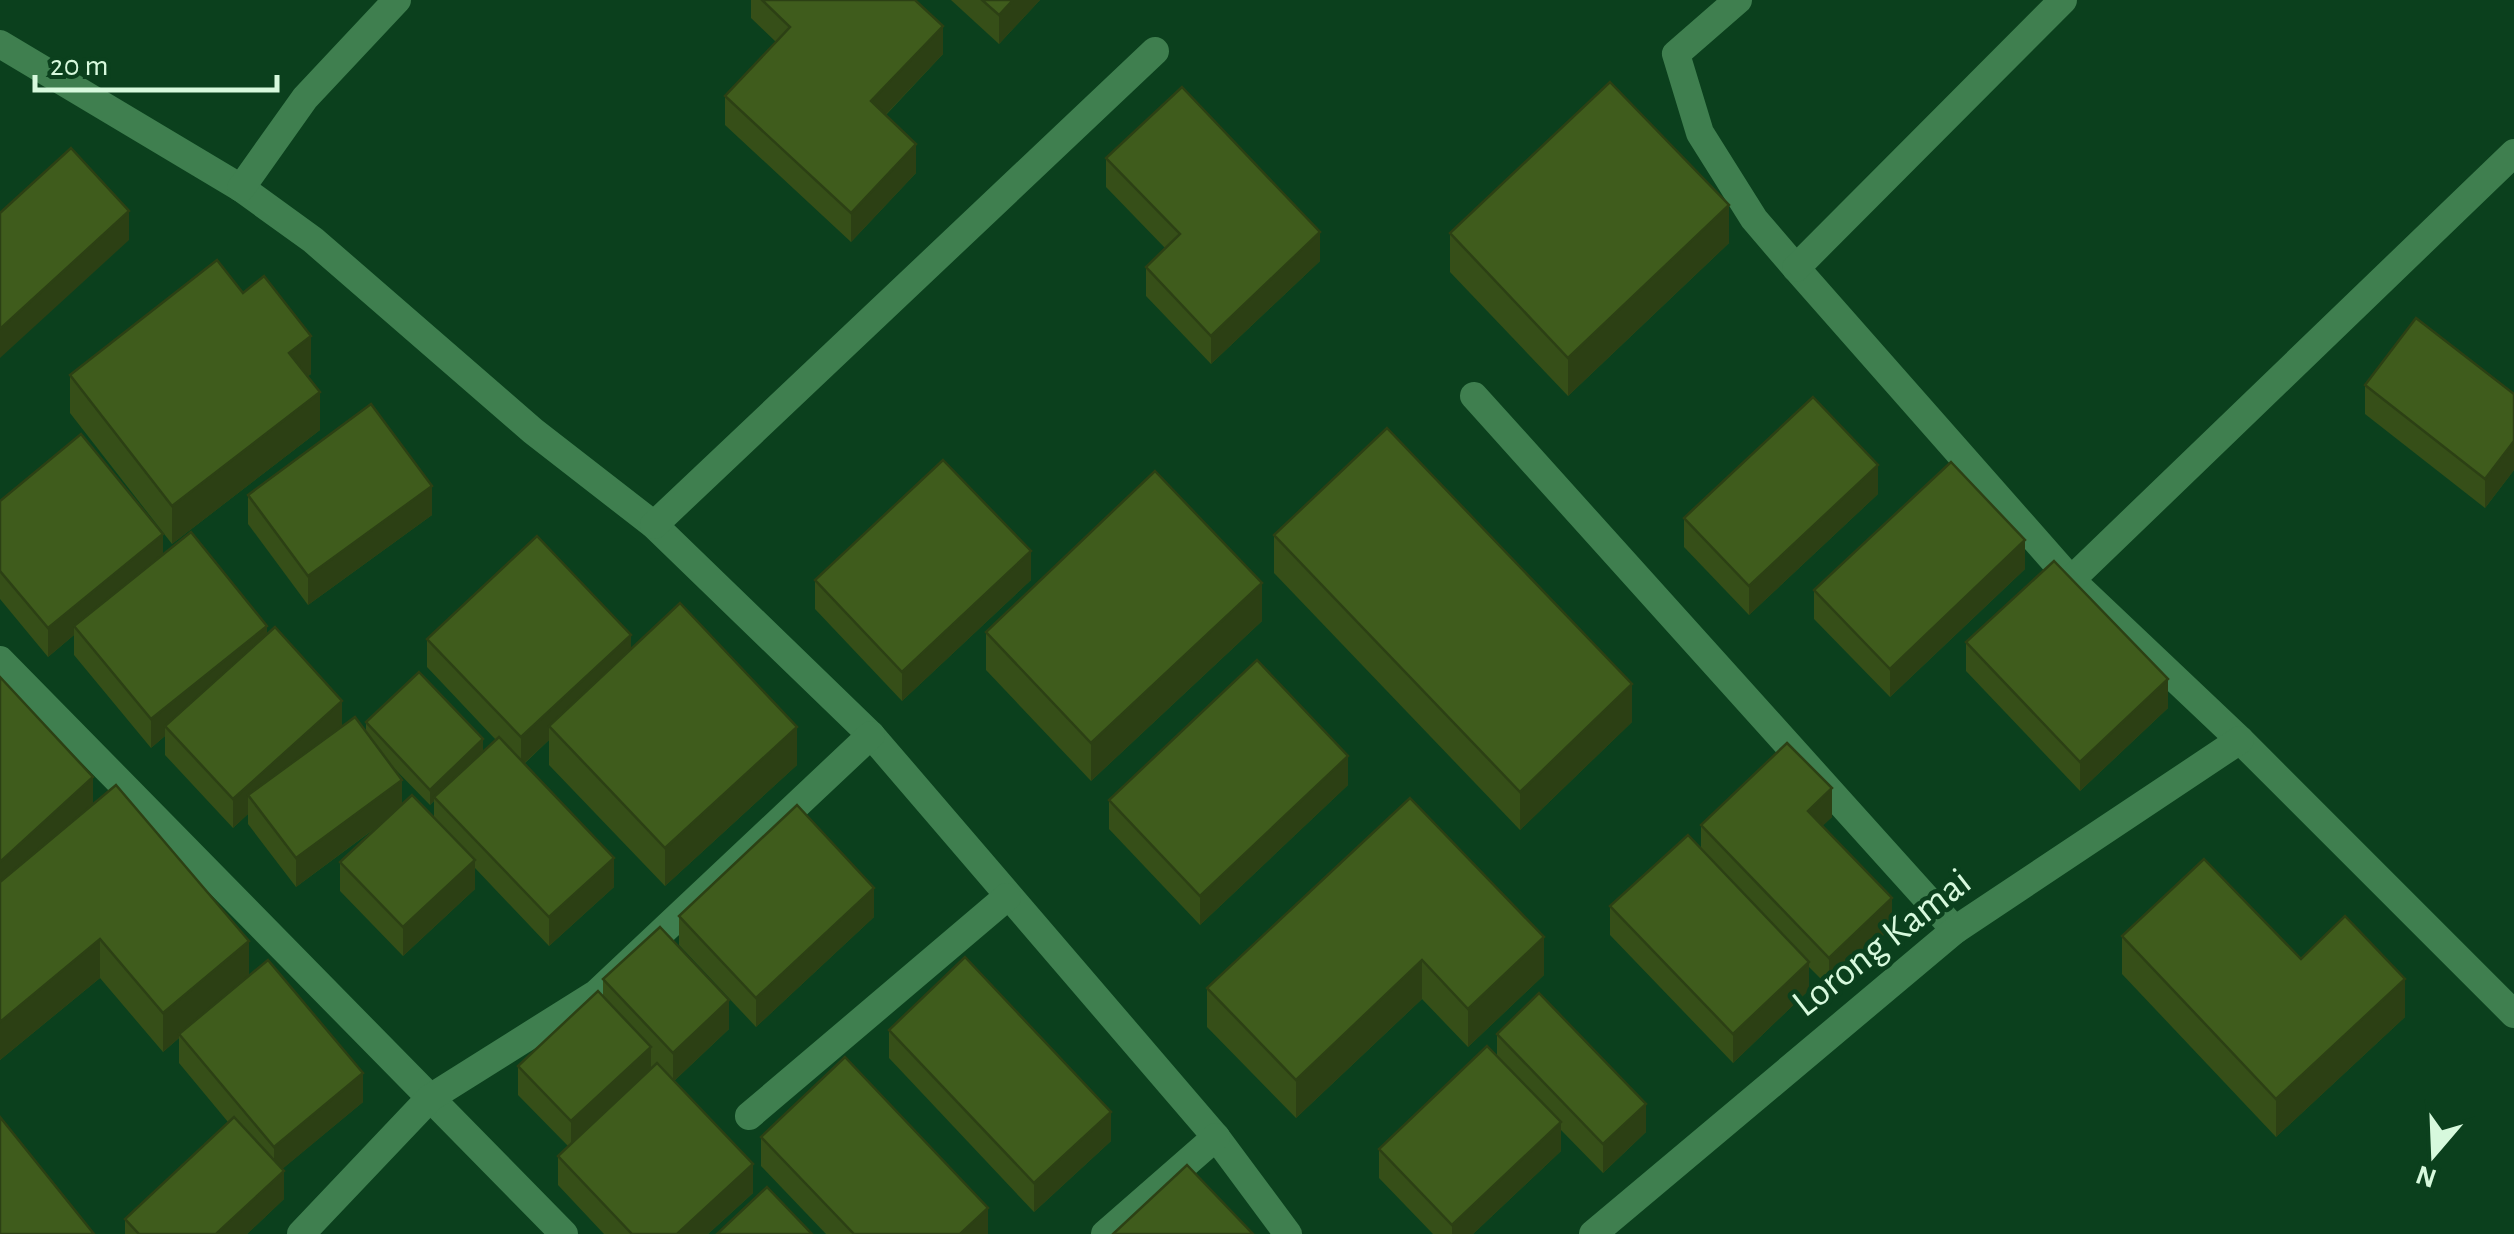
<svg xmlns="http://www.w3.org/2000/svg" width="2514" height="1234" viewBox="0 0 2514 1234" font-family="'Alegreya Sans',sans-serif">
	<style>
		.lines { fill: none; stroke-linecap: round; stroke-linejoin: round }
		.minor { stroke: #3f7f4f; stroke-width: 28 }
		.wall { fill: #364f18; fill-rule: evenodd }
		.shaded-wall { fill: #2c4014 }
		.building { fill: #3f5c1c; stroke: #2c4014; stroke-width: 2.5 }
		.labels { text-anchor: middle; dominant-baseline: central; stroke-width: 9; stroke-linejoin: round; paint-order: stroke }
		.street-label { font-size: 40px; fill: #d7f9dd; stroke: #0b401d }
	</style>
	<rect width="100%" height="100%" fill="#0b401d"/>
	<g class="lines">
		<g class="minor">
			<polyline points="1738,0 1676,54 1700,133 1754,219 1796,268 2071,580 2240,740 2514,1014"/>
			<polyline points="0,44 241,188 313,240 533,431 654,525 871,735 1216,1137 1288,1234"/>
			<polyline points="241,188 305,98 397,0"/>
			<polyline points="1796,268 2063,0"/>
			<polyline points="1474,396 1955,930"/>
			<polyline points="654,525 1155,51"/>
			<polyline points="2071,580 2514,153"/>
			<polyline points="0,660 564,1234"/>
			<polyline points="749,1116 1007,897"/>
			<polyline points="301,1234 430,1098 597,993 871,735"/>
			<polyline points="1105,1234 1216,1137"/>
			<polyline points="1593,1234 1955,930 2240,740"/>
		</g>
	</g>
	<g class="wall">
		<polygon points="751,0 915,0 943,54 886,115 916,173 851,242 725,125 725,96 776,42 751,18"/>
		<polygon points="951,0 1040,0 999,44"/>
		<polygon points="1106,158 1320,261 1211,364 1146,296 1146,267 1165,248 1106,187"/>
		<polygon points="1450,233 1729,243 1568,396 1450,272"/>
		<polygon points="243,293 311,374 308,376 320,430 172,544 70,413 70,375"/>
		<polygon points="2365,385 2514,394 2514,470 2485,508 2365,414"/>
		<polygon points="1878,494 1749,615 1684,547 1684,518"/>
		<polygon points="248,495 432,515 308,605 248,524"/>
		<path d="M0 501 163 554 267 634 342 726 366 732V722L483 752 496 740 427 667V639L631 649 797 765 665 886 549 765V740L524 764 614 887 549 946 475 868V889L403 956 340 891V862L381 824 296 887 248 824V814L233 828 165 755V736L151 748 74 655V635L48 657 0 599ZM388 762 430 805 434 801V818L402 804Z"/>
		<polygon points="1274,535 1632,722 1520,830 1274,573"/>
		<polygon points="2025,569 1890,697 1814,619 1814,590"/>
		<polygon points="815,580 1031,580 902,701 815,609"/>
		<polygon points="1262,621 1091,781 986,670 986,632"/>
		<polygon points="1966,642 2168,708 2080,791 1966,671"/>
		<polygon points="0,677 93,804 363,1102 282,1169 284,1199 247,1234 125,1234 125,1219 228,1122 179,1063 179,1038 163,1052 100,978 0,1060"/>
		<polygon points="1348,785 1200,925 1109,829 1109,800"/>
		<polygon points="1410,798 1544,975 1468,1047 1422,999 1296,1118 1207,1027 1207,988"/>
		<polygon points="1832,817 1822,826 1892,927 1829,987 1809,967 1809,990 1733,1063 1610,935 1610,906 1701,849 1701,825"/>
		<polygon points="679,916 874,917 756,1027 679,945"/>
		<polygon points="2122,936 2301,959 2405,1017 2276,1137 2122,974"/>
		<polygon points="603,979 729,1029 674,1081 753,1193 708,1234 604,1234 558,1185 558,1156 568,1146 518,1095 518,1066 603,997"/>
		<polygon points="889,1030 1111,1141 1034,1212 889,1058"/>
		<polygon points="1497,1034 1646,1132 1603,1173 1561,1130 1561,1151 1473,1234 1433,1234 1379,1178 1379,1149 1497,1056"/>
		<polygon points="761,1137 988,1234 826,1234 761,1166"/>
	</g>
	<g class="shaded-wall">
		<polygon points="1013,0 1040,0 999,44 999,15"/>
		<polygon points="943,26 943,54 871,130 871,101"/>
		<polygon points="916,144 916,173 851,242 851,213"/>
		<polygon points="1729,205 1729,243 1568,396 1568,358"/>
		<polygon points="129,211 129,240 0,358 0,329"/>
		<polygon points="1320,232 1320,261 1211,364 1211,336"/>
		<polygon points="311,336 311,374 289,391 289,353"/>
		<polygon points="320,392 320,430 172,544 172,506"/>
		<polygon points="2514,441 2514,470 2485,508 2485,479"/>
		<polygon points="1878,465 1878,494 1749,615 1749,586"/>
		<polygon points="432,486 432,515 308,605 308,576"/>
		<polygon points="163,534 163,562 74,626 74,635 48,657 48,628"/>
		<polygon points="2025,540 2025,569 1890,697 1890,669"/>
		<polygon points="1031,551 1031,580 902,701 902,672"/>
		<polygon points="1262,583 1262,621 1091,781 1091,743"/>
		<polygon points="267,626 267,655 165,726 165,736 151,748 151,719"/>
		<polygon points="631,635 631,664 549,726 549,740 521,766 521,737"/>
		<polygon points="2168,679 2168,708 2080,791 2080,762"/>
		<polygon points="1632,684 1632,722 1520,830 1520,792"/>
		<polygon points="342,701 342,730 248,795 248,814 233,828 233,799"/>
		<polygon points="797,727 797,765 665,886 665,848"/>
		<polygon points="483,739 483,754 434,797 434,801 430,805 430,790"/>
		<polygon points="1348,756 1348,785 1200,925 1200,896"/>
		<polygon points="93,777 93,815 0,900 0,862"/>
		<polygon points="402,780 402,808 296,887 296,858"/>
		<polygon points="1832,788 1832,817 1808,840 1808,811"/>
		<polygon points="614,858 614,887 549,946 549,917"/>
		<polygon points="475,860 475,889 403,956 403,927"/>
		<polygon points="874,888 874,917 756,1027 756,998"/>
		<polygon points="1892,898 1892,927 1829,987 1829,958"/>
		<polygon points="1544,937 1544,975 1468,1047 1468,1009"/>
		<polygon points="100,939 100,978 0,1060 0,1022"/>
		<polygon points="249,941 249,979 179,1034 179,1038 163,1052 163,1013"/>
		<polygon points="1422,960 1422,999 1296,1118 1296,1080"/>
		<polygon points="1809,962 1809,990 1733,1063 1733,1034"/>
		<polygon points="2405,979 2405,1017 2276,1137 2276,1099"/>
		<polygon points="729,1000 729,1029 673,1082 673,1053"/>
		<polygon points="651,1047 651,1075 571,1150 571,1121"/>
		<polygon points="363,1073 363,1102 274,1176 274,1147"/>
		<polygon points="1646,1104 1646,1132 1603,1173 1603,1144"/>
		<polygon points="1111,1112 1111,1141 1034,1212 1034,1183"/>
		<polygon points="1561,1122 1561,1151 1473,1234 1452,1234 1452,1225"/>
		<polygon points="753,1164 753,1193 708,1234 677,1234"/>
		<polygon points="284,1171 284,1199 247,1234 216,1234"/>
		<polygon points="988,1208 988,1234 960,1234"/>
	</g>
	<g class="building">
		<polygon points="762,0 915,0 943,26 871,101 916,144 851,213 725,96 790,27"/>
		<polygon points="982,0 1013,0 999,15"/>
		<polygon points="1610,82 1729,205 1568,358 1450,233"/>
		<polygon points="1182,87 1320,232 1211,336 1146,267 1180,234 1106,158"/>
		<polygon points="71,148 129,211 0,329 0,213"/>
		<polygon points="217,260 243,293 264,276 311,336 289,353 320,392 172,506 70,375"/>
		<polygon points="2416,318 2514,394 2514,441 2485,479 2365,385"/>
		<polygon points="1813,397 1878,465 1749,586 1684,518"/>
		<polygon points="371,404 432,486 308,576 248,495"/>
		<polygon points="1387,428 1632,684 1520,792 1274,535"/>
		<polygon points="81,434 163,534 48,628 0,571 0,501"/>
		<polygon points="943,460 1031,551 902,672 815,580"/>
		<polygon points="1951,462 2025,540 1890,669 1814,590"/>
		<polygon points="1155,471 1262,583 1091,743 986,632"/>
		<polygon points="191,532 267,626 151,719 74,626"/>
		<polygon points="537,536 631,635 521,737 427,639"/>
		<polygon points="2054,561 2168,679 2080,762 1966,642"/>
		<polygon points="680,603 797,727 665,848 549,726"/>
		<polygon points="275,627 342,701 233,799 165,726"/>
		<polygon points="1257,660 1348,756 1200,896 1109,800"/>
		<polygon points="419,672 483,739 430,790 366,722"/>
		<polygon points="0,677 93,777 0,862"/>
		<polygon points="355,717 402,780 296,858 248,795"/>
		<polygon points="499,737 614,858 549,917 434,797"/>
		<polygon points="1787,743 1832,788 1808,811 1892,898 1829,958 1701,825"/>
		<polygon points="116,785 249,941 163,1013 100,939 0,1022 0,882"/>
		<polygon points="412,795 475,860 403,927 340,862"/>
		<polygon points="1410,798 1544,937 1468,1009 1422,960 1296,1080 1207,988"/>
		<polygon points="797,805 874,888 756,998 679,916"/>
		<polygon points="1688,835 1809,962 1733,1034 1610,906"/>
		<polygon points="2204,859 2301,959 2345,916 2405,979 2276,1099 2122,936"/>
		<polygon points="660,927 729,1000 673,1053 603,979"/>
		<polygon points="965,957 1111,1112 1034,1183 889,1030"/>
		<polygon points="268,960 363,1073 274,1147 179,1034"/>
		<polygon points="598,991 651,1047 571,1121 518,1066"/>
		<polygon points="1539,993 1646,1104 1603,1144 1497,1034"/>
		<polygon points="1487,1046 1561,1122 1452,1225 1379,1149"/>
		<polygon points="845,1057 988,1208 960,1234 854,1234 761,1137"/>
		<polygon points="657,1063 753,1164 677,1234 632,1234 558,1156"/>
		<polygon points="0,1117 94,1234 0,1234"/>
		<polygon points="234,1117 284,1171 216,1234 139,1234 125,1219"/>
		<polygon points="1187,1165 1253,1234 1113,1234"/>
		<polygon points="767,1187 812,1234 717,1234"/>
	</g>
	<g class="labels">
		<g class="street-label">
			<text transform="translate(1882 943) rotate(-38)">Lorong Kamai</text>
		</g>
	</g>
	<g transform="translate(2434 1154) rotate(199)" stroke="#0b401d" stroke-width="8" paint-order="stroke">
	<path d="M0-8L18 38L0 25L-18 38Z" fill="#d7f9dd"/>
	<text y="-15" font-size="28" font-weight="bold" text-anchor="middle" fill="#d7f9dd">N</text>
	</g>
	<path d="M35 75v15h242v-15" fill="none" stroke="#d7f9dd" stroke-width="5"/>
	<text x="50" y="75" font-size="30" fill="#d7f9dd" stroke="#0b401d" stroke-width="8" paint-order="stroke">20 m</text>
</svg>
